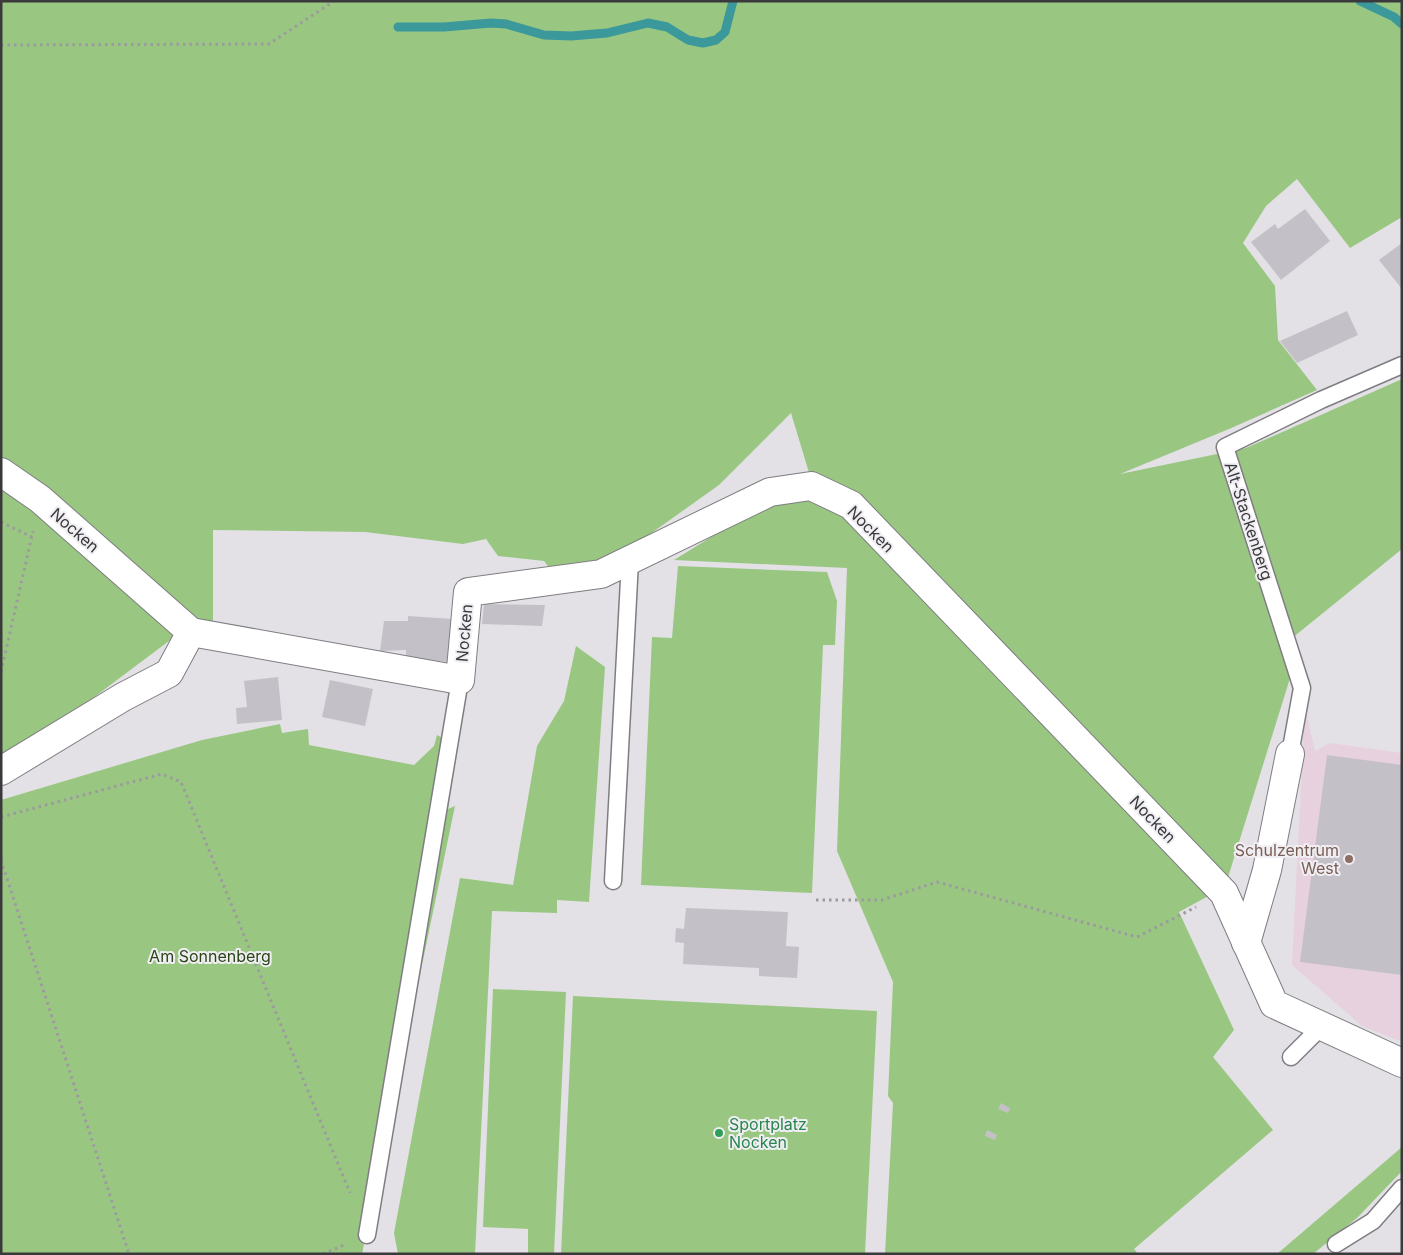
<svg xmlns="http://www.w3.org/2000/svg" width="1403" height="1255" viewBox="0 0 1403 1255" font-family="Inter,sans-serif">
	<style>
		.education { fill: #e7d1de }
		.green { fill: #99c782 }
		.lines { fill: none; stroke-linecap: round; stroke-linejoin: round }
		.stream { stroke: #3b989b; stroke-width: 9 }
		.building { fill: #c3c1c7 }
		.service-casing { stroke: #7f7d82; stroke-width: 19 }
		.minor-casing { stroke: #7f7d82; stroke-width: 30 }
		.path { stroke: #9c9a9e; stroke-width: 3; stroke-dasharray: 2.5 4; stroke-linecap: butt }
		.service { stroke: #fff; stroke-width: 16 }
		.minor { stroke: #fff; stroke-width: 28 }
		.education-dot { fill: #8d6e63; stroke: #f0eef3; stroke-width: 2 }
		.leisure-dot { fill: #2e9e5b; stroke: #f0eef3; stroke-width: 2 }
		.labels { text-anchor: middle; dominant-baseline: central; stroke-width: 4; stroke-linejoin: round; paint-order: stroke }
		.street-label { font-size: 16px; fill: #3a393b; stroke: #f0eef3 }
		.education-label { font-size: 16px; fill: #785e54; stroke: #f0eef3; text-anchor: end }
		.park-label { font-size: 16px; fill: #284615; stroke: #f0eef3 }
		.leisure-label { font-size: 16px; fill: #27864d; stroke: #f0eef3; text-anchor: start }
	</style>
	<rect width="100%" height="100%" fill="#e3e1e6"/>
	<polygon class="education" points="1305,708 1315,751 1330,743 1402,753 1402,1042 1362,1026 1292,965"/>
	<g class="green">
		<polygon points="1,1 1402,1 1402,217 1350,248 1297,179 1266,206 1243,243 1275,286 1278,340 1317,390 1229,429 1120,474 1246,448 1402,379 1402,549 1286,643 1291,675 1225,887 1179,912 1234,1030 1213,1057 1273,1130 1134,1249 1138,1254 885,1254 893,1103 888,1096 893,982 837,851 847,568 674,560 810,476 791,413 719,485 622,554 552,571 544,561 498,556 486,539 463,544 365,532 213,530 213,631 1,467"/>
		<polygon points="1,479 177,635 1,767"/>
		<polygon points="678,566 827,572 837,601 835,645 823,645 812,893 641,885 652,637 672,638"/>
		<polygon points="576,646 605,667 589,902 557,900 557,913 492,911 475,1254 398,1254 394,1233 460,878 513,885 537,746 564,701"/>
		<polygon points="280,724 282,733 308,729 309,745 414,765 434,746 437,735 458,746 448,809 455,806 362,1254 1,1254 1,800 202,740"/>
		<polygon points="493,989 566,992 554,1254 528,1254 528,1229 483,1227"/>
		<polygon points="573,996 877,1011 865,1254 561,1254"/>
		<polygon points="1402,1147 1402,1171 1358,1217 1313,1254 1277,1254"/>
	</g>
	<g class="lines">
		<g class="stream">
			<polyline points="1360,1 1394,17 1402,24"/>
			<polyline points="398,27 444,27 491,23 506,24 544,35 571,36 607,33 648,23 667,27 688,40 703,43 716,40 725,32 733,1"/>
		</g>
	</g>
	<g class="building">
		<polygon points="1305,209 1330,241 1281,280 1251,242 1275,224 1278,229"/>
		<polygon points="1402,243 1402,289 1379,260"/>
		<polygon points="1347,311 1358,335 1297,363 1280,341"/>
		<polygon points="484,604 545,605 542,626 482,624"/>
		<polygon points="408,616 453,619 449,662 406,658 406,650 380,651 384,621 408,621"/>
		<polygon points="278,677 282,720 237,724 236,708 247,707 244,681"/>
		<polygon points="330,680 373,689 365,726 322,717"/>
		<polygon points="1327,755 1402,765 1402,975 1300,962"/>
		<polygon points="686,908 788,912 786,946 799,947 797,978 759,976 759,968 683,964 684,943 675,942 676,928 684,929"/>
		<polygon points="1001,1103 1010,1108 1008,1113 998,1109"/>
		<polygon points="987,1130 997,1135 995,1140 985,1136"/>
	</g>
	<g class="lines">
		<g class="service-casing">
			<g id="service">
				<polyline points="1290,754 1302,688 1225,447 1321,400 1402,365"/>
				<polyline points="613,881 630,561"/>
				<polyline points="1291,1057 1322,1026"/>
				<polyline points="367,1235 460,680"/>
				<polyline points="1336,1244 1373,1221 1402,1188"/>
			</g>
		</g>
		<g class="minor-casing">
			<g id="minor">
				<polyline points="1,472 40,499 191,632 460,680 468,592 601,574 770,492 811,486 851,505 1224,893 1274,1004 1402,1063"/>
				<polyline points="1,771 123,697 169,673 191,632"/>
				<polyline points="1246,943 1267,870 1290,754"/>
			</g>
		</g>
		<g class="path">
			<polyline points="1,45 269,44 334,1"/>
			<polyline points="1,522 32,537"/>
			<polyline points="1,672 33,531"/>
			<polyline points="1,817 162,774 181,782 350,1193"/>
			<polyline points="1,860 129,1254"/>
			<polyline points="816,900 882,900 937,882 1137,937 1196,907"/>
			<polyline points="323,1254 346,1244"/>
		</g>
		<use href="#service" class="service"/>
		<use href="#minor" class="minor"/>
	</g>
	<circle class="education-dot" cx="1349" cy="859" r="5"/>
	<circle class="leisure-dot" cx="719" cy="1133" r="5"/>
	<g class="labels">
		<g class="street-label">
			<text transform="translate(1249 521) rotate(72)">Alt-Stackenberg</text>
			<text transform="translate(871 529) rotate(45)">Nocken</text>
			<text transform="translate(75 530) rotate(41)">Nocken</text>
			<text transform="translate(464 633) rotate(-85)">Nocken</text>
			<text transform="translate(1153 819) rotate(46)">Nocken</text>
		</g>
		<g class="education-label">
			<text x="1339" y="850">Schulzentrum<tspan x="1339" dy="18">West</tspan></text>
		</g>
		<g class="park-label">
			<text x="210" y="956">Am Sonnenberg</text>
		</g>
		<g class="leisure-label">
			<text x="729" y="1124">Sportplatz<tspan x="729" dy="18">Nocken</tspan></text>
		</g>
	</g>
	<rect width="1403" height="1255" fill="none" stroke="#3a393b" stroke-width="5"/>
</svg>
